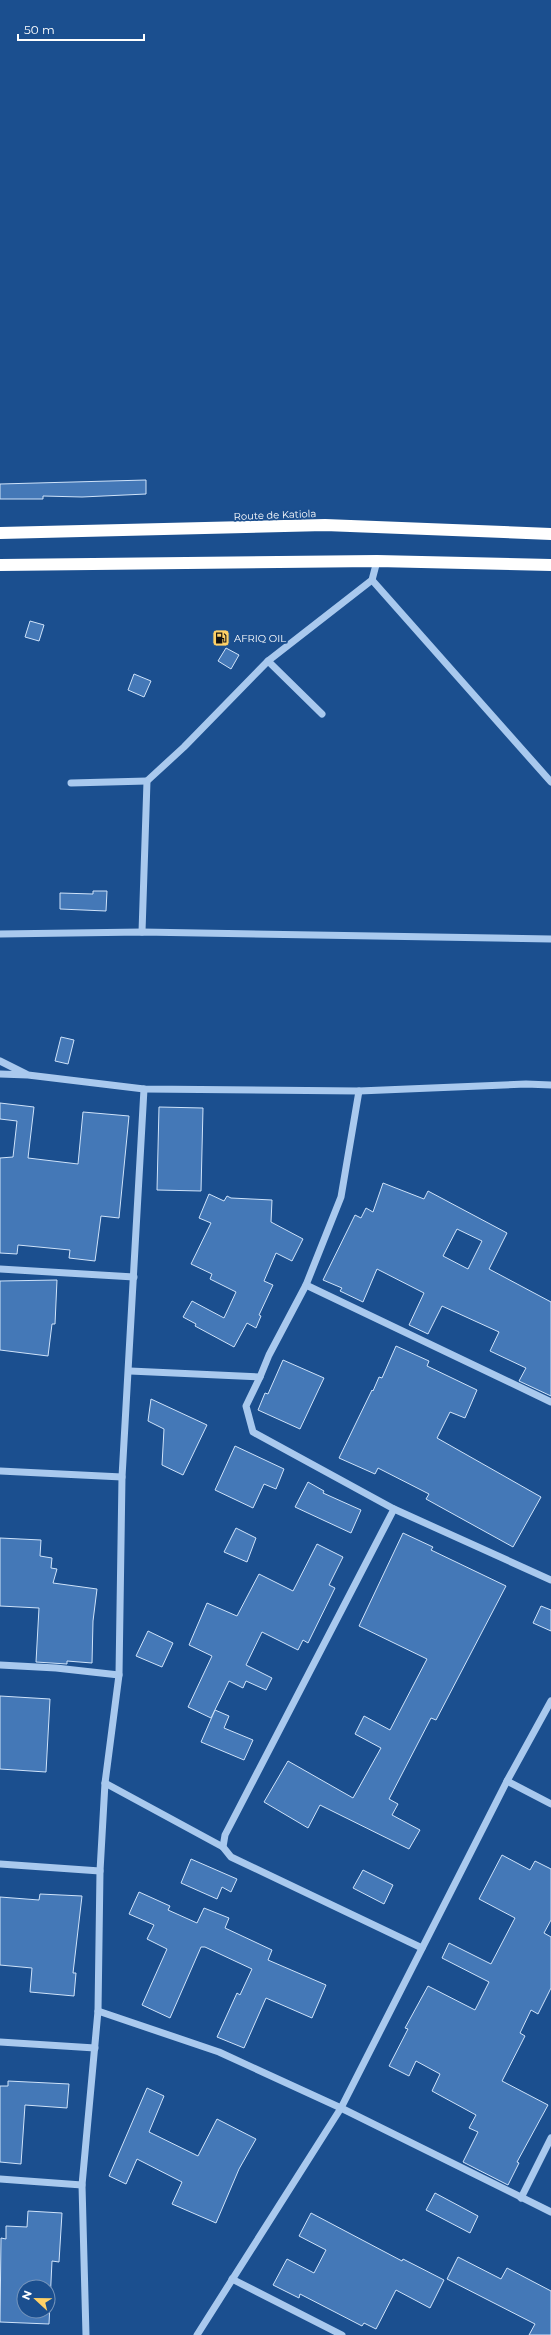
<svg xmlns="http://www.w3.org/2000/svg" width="551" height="2335" viewBox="0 0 551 2335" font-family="Montserrat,sans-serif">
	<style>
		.building { fill: #4478b7; stroke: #cfe3fa; fill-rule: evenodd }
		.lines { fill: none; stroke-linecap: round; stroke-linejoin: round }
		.minor { stroke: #a9c9ee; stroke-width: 7 }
		.highway { stroke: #fff; stroke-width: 12 }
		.labels { text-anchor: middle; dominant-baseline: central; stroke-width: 3.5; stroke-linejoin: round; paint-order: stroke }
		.street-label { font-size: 10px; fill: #fff; stroke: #1b4f8f }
		.poi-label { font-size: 10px; fill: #fff; stroke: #1b4f8f; text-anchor: start }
	</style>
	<rect width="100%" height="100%" fill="#1b4f8f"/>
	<g class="building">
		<polygon points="146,480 146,494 82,497 43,496 43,499 0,499 0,484"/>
		<polygon points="30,621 44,625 39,641 25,637"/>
		<polygon points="226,648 239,655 231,669 218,661"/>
		<polygon points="134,674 151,681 144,697 128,690"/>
		<polygon points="93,891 107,891 106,911 60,909 60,893 93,894"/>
		<polygon points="61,1037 74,1040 68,1064 55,1061"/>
		<polygon points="0,1103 34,1107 28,1158 78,1164 83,1112 129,1116 119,1218 101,1216 95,1261 69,1258 70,1250 18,1245 17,1254 0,1253 0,1158 13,1157 17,1121 0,1119"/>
		<polygon points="159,1107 203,1108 201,1191 157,1190"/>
		<path d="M383 1183 424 1199 428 1191 507 1233 489 1269 551 1302V1396L519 1381 526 1368 490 1351 499 1332 442 1306 428 1334 409 1325 424 1293 377 1269 363 1302 340 1291 342 1288 323 1280 355 1215 361 1218 366 1208 373 1212ZM457 1229 482 1241 468 1269 443 1256Z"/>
		<polygon points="209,1194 224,1201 227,1196 231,1198 272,1200 271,1222 303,1239 292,1261 276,1253 264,1281 273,1285 259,1315 261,1316 256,1328 247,1323 234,1347 195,1326 196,1324 183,1317 192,1301 224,1318 236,1292 210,1279 212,1274 191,1264 211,1223 199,1218"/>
		<polygon points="57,1280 55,1324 52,1324 48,1356 0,1350 0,1281"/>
		<polygon points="396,1346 429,1361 427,1366 477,1390 465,1418 450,1412 437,1438 541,1497 513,1547 426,1499 429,1494 378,1468 375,1474 339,1458 372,1390 373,1391 379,1377 382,1378"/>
		<polygon points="283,1360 324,1378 300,1429 258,1410 265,1393 268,1394"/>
		<polygon points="151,1399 207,1425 183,1475 162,1465 164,1429 148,1421"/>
		<polygon points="235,1446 284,1469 276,1489 264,1484 253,1508 215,1490"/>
		<polygon points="308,1482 324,1491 323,1493 361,1510 351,1533 295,1507"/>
		<polygon points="236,1528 256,1538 247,1562 224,1552"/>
		<polygon points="403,1533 433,1547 431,1550 506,1586 436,1720 431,1718 389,1799 398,1804 392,1815 420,1830 409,1849 320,1805 308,1828 264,1802 288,1761 353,1798 381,1748 355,1734 364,1716 390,1730 427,1659 359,1626"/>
		<polygon points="0,1538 41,1540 40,1556 52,1558 51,1568 57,1569 53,1583 97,1589 93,1621 92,1663 67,1661 67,1664 36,1662 39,1608 0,1606"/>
		<polygon points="317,1544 343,1557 329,1585 335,1588 308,1643 303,1640 298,1650 262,1632 246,1665 272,1678 266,1690 246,1681 243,1688 229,1681 211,1718 188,1707 212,1656 189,1645 207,1603 237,1616 259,1574 293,1591"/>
		<polygon points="541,1606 551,1610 551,1631 533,1623"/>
		<polygon points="148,1631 173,1643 162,1667 136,1656"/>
		<polygon points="0,1696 50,1699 46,1772 0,1769"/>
		<polygon points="215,1710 229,1716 224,1728 253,1740 244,1760 201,1742"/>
		<polygon points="502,1855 530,1870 535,1861 551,1869 551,1920 544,1933 551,1937 551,1988 538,2014 531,2010 520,2033 525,2036 502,2081 548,2105 517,2162 519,2163 508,2185 463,2162 478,2132 469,2128 476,2115 432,2091 440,2074 416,2061 409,2076 389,2066 408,2029 405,2028 428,1986 475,2010 489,1982 442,1958 449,1943 491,1964 515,1918 479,1899"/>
		<polygon points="191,1859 237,1879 231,1892 222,1887 217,1899 181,1883"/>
		<polygon points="363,1870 393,1885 384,1904 353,1888"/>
		<polygon points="139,1892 170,1906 168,1910 197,1923 204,1908 229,1918 225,1928 272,1950 268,1960 326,1985 312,2018 266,1998 244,2048 217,2037 237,1993 240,1995 252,1969 205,1947 201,1947 170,2018 142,2005 167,1949 147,1939 154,1925 129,1914"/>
		<polygon points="40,1894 82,1896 73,1973 76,1973 74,1996 30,1992 32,1968 0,1965 0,1897 39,1900"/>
		<polygon points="8,2081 69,2084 67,2108 25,2105 21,2164 0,2162 0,2086 8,2086"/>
		<polygon points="147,2088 164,2096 149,2132 198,2156 217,2119 256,2139 239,2169 216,2223 172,2204 182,2182 137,2159 126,2184 109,2176"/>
		<polygon points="435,2193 478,2216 470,2233 426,2210"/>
		<path d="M28 2211 62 2213 59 2262 52 2261 49 2324 0 2322 1 2238 6 2239V2226L27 2227ZM24 2287H48V2311H24Z"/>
		<polygon points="311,2213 402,2261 403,2259 444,2280 430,2308 396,2290 376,2329 364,2323 362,2326 300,2294 299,2298 273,2285 287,2259 314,2273 326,2250 299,2236"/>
		<polygon points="458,2257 501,2279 507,2268 551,2291 551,2335 529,2335 535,2324 447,2279"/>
	</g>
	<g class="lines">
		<g class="minor">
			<polyline points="372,580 551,782"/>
			<polyline points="268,661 322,714"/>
			<polyline points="71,783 147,781"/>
			<polyline points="142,932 147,781 184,747 268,661 372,580 377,561"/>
			<polyline points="0,934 142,932 551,939"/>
			<polyline points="0,1061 26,1074"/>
			<polyline points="0,1074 28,1075 144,1089 359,1091 526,1084 551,1085"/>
			<polyline points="0,1269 134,1277"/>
			<polyline points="306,1285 551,1402"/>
			<polyline points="130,1371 260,1377 269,1355 306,1285 341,1197 359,1091"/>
			<polyline points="260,1377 246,1406 253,1432 394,1509 551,1580"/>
			<polyline points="0,1471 122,1477"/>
			<polyline points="394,1509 225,1835 223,1847 231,1857 422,1948"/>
			<polyline points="0,1665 56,1668 119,1675"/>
			<polyline points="507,1781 551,1804"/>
			<polyline points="105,1783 223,1847"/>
			<polyline points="0,1864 100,1871"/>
			<polyline points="98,2011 219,2052 341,2108 551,2212"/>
			<polyline points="0,2042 95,2048"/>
			<polyline points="0,2179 82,2185"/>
			<polyline points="521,2198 551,2138"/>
			<polyline points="232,2279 342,2335"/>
			<polyline points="86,2335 82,2185 98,2011 100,1871 105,1783 119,1675 122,1477 144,1089"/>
			<polyline points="197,2335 341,2108 507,1781 551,1701"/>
		</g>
		<g class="highway">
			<polyline points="0,533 325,525 551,534"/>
			<polyline points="0,565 377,561 551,565"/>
		</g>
	</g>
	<defs>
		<g id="fuel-square" transform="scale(0.9)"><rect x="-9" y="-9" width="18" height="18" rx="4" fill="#ffd166" stroke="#1b4f8f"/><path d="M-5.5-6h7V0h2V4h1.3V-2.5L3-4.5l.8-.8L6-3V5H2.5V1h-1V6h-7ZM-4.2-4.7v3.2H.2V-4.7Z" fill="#111"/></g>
	</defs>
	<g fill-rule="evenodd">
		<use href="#fuel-square" x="221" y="638"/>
	</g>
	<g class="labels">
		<g class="street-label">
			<text transform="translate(275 515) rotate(-2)">Route de Katiola</text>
		</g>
		<g class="poi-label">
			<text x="234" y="638">AFRIQ OIL</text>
		</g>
	</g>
	<g transform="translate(36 2299) rotate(292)"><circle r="19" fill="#1b4f8f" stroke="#7695bc"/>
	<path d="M0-3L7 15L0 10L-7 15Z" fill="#ffd166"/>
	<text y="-6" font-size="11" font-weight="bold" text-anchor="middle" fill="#ffffff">N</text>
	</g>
	<path d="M18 34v6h126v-6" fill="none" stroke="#ffffff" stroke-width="2"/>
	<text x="24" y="34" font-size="12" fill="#ffffff" stroke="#1b4f8f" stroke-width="3" paint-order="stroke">50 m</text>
</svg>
